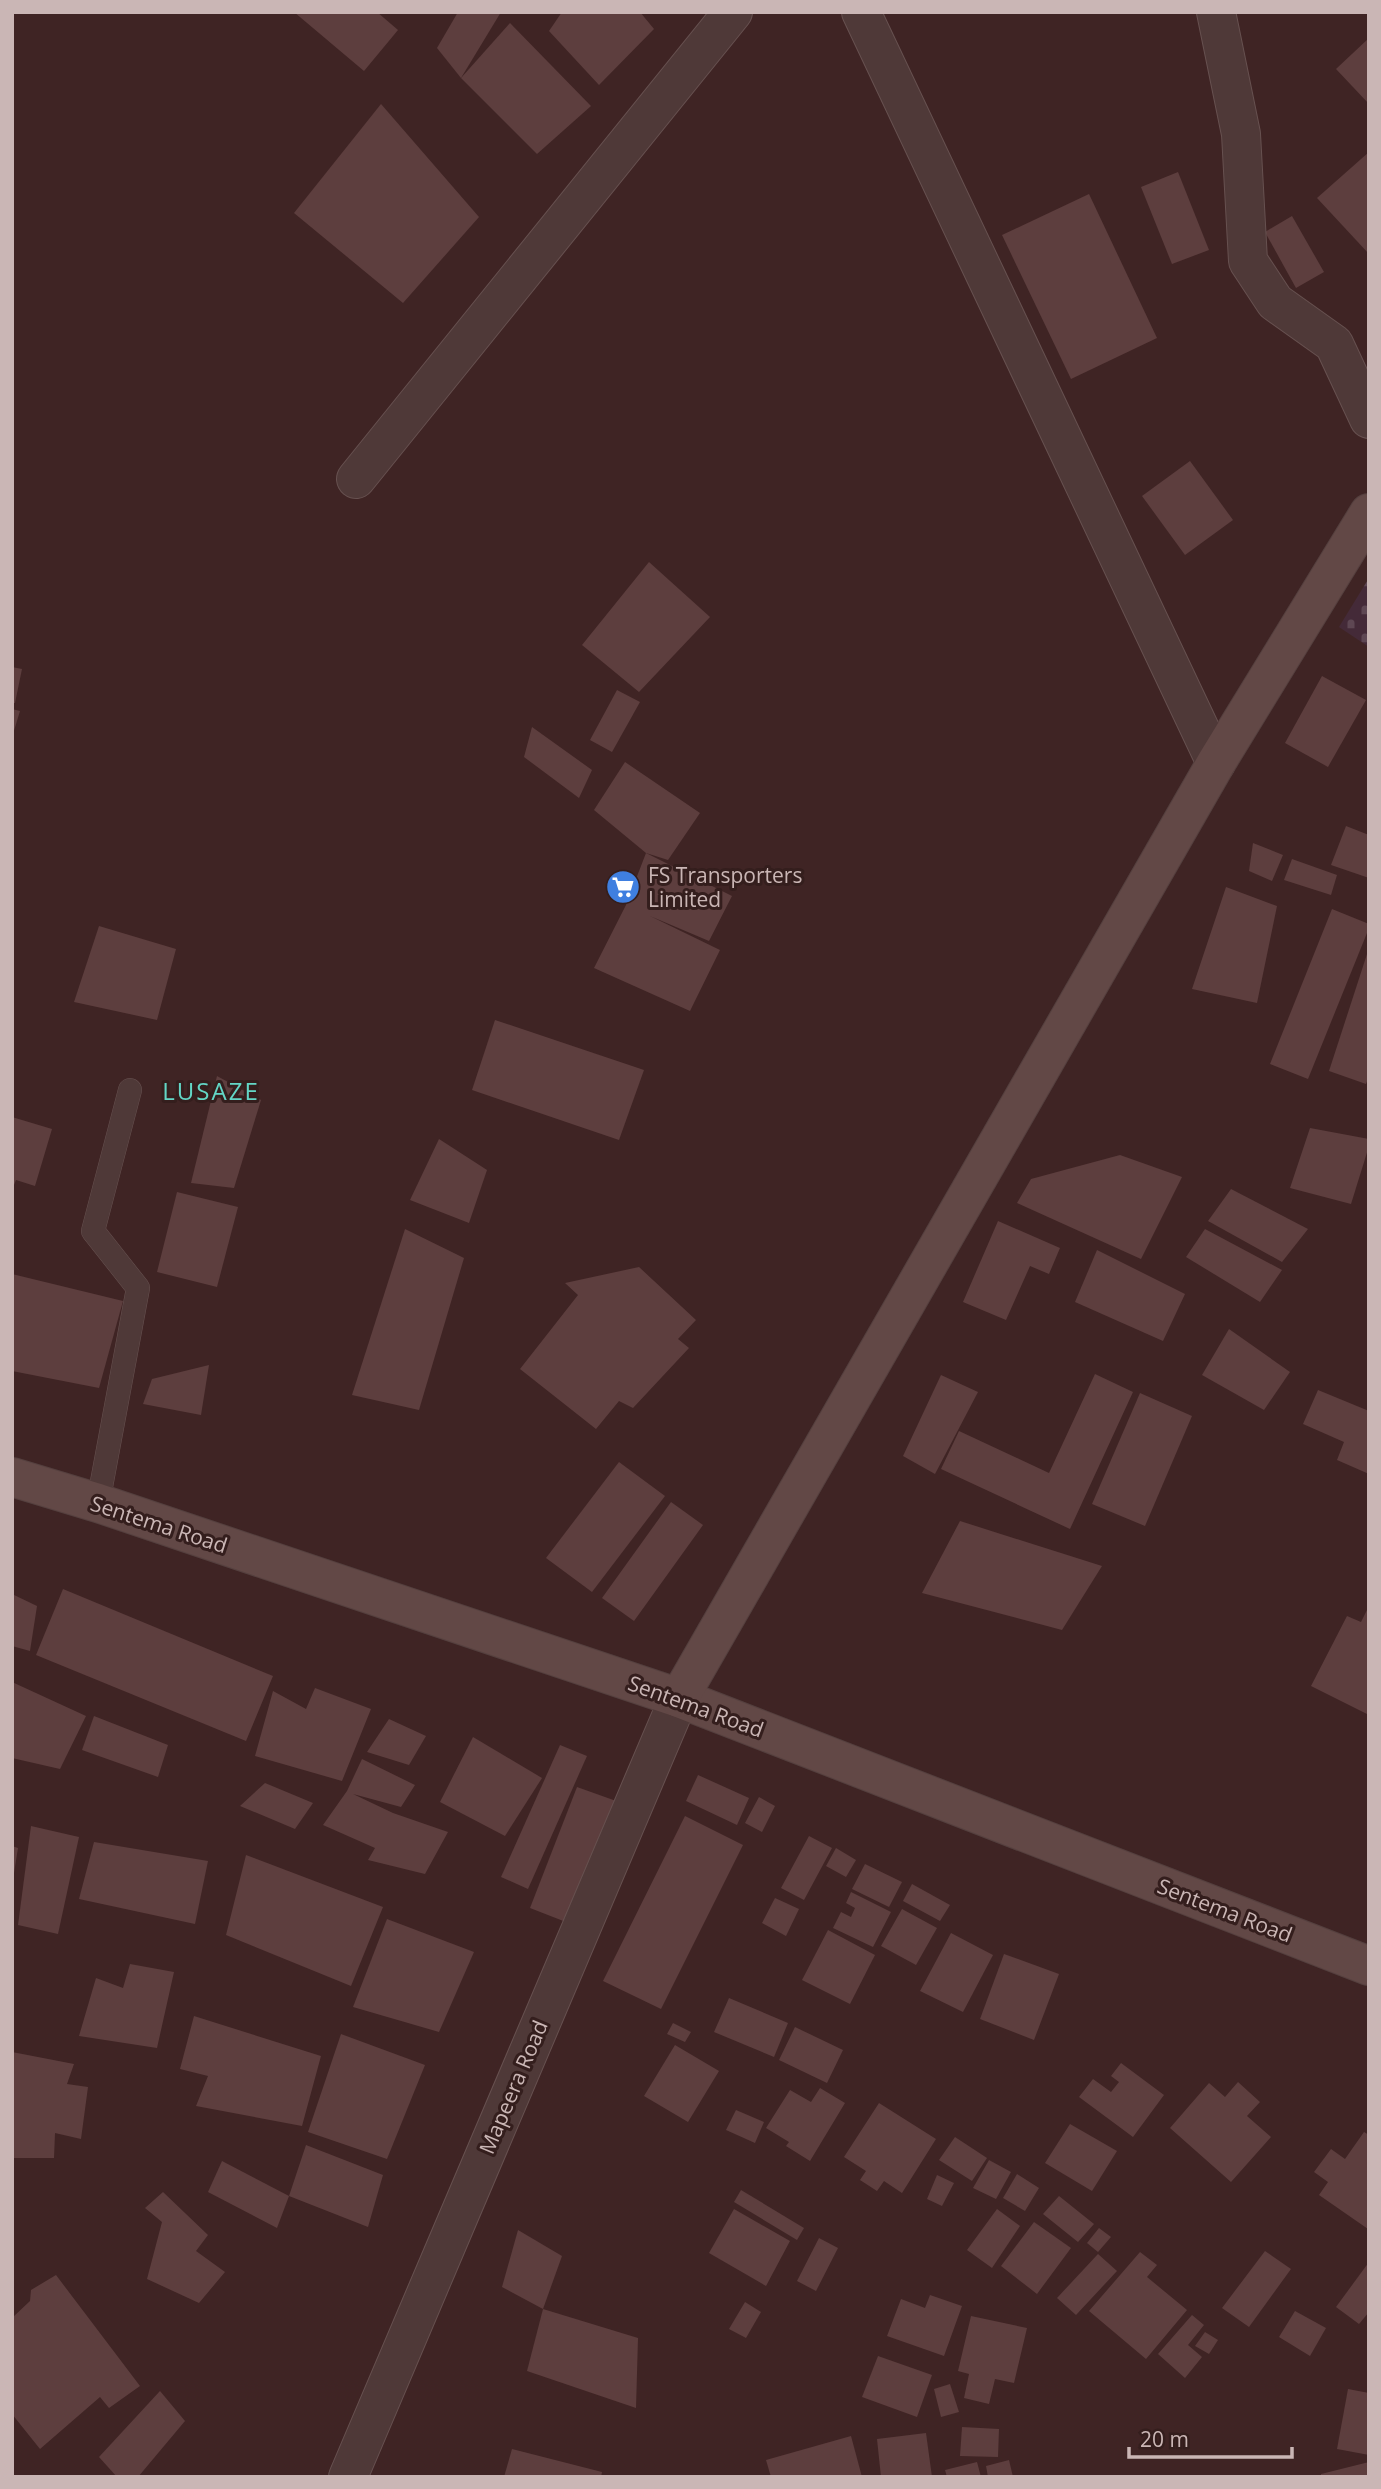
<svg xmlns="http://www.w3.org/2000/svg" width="1381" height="2489" viewBox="0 0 1381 2489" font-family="'Open Sans',sans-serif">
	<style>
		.cemetery { fill: url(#cemetery-stones) }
		.building { fill: #5d3e3e }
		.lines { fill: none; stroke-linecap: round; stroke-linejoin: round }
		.lane-casing { stroke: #675150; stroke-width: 24 }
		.street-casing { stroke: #675150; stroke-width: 40 }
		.secondary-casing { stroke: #55403f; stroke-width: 40 }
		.lane { stroke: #4f3938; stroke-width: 23 }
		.street { stroke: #4f3938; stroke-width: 38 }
		.secondary { stroke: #624846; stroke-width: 38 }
		.labels { text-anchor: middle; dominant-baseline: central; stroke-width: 6; stroke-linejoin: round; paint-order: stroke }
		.poi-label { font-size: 21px; fill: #cab6b5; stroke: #341e1d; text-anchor: start }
		.street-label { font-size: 21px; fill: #cab6b5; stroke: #341e1d }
		.quarter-label { font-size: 24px; letter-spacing: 2px; fill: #63d6c6; stroke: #341e1d }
	</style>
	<defs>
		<pattern id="cemetery-stones" width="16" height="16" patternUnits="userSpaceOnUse" patternTransform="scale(1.75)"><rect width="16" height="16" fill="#442a38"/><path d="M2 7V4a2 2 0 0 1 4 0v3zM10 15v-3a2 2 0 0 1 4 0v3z" fill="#5e4753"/></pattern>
	</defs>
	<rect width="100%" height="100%" fill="#3f2424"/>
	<polygon class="cemetery" points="1369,578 1369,647 1339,627"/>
	<g class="building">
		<polygon points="294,12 377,12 398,30 364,71"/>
		<polygon points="458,12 501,12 461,78 437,48"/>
		<polygon points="562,12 640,12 654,29 599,85 549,31"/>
		<polygon points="510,23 591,106 537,154 461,78"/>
		<polygon points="1369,38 1369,104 1336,69"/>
		<polygon points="381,104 479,217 403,303 294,213"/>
		<polygon points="1369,152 1369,254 1317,198"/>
		<polygon points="1178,172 1209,250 1172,264 1141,187"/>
		<polygon points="1089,194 1157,338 1071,379 1002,235"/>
		<polygon points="1292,216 1324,272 1296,288 1265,232"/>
		<polygon points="1190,461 1233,520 1185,555 1142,496"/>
		<polygon points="649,562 710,617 639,692 582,645"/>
		<polygon points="12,667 22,669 15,703 12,703"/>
		<polygon points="1322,676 1366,700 1328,767 1285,743"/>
		<polygon points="617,690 640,702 612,752 590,740"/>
		<polygon points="12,709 20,711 13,734 12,734"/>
		<polygon points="532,727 592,770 579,798 524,757"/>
		<polygon points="625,762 700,813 668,860 646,853 594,810"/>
		<polygon points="1346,826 1369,835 1369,878 1331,865"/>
		<polygon points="1253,843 1283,855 1272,881 1249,871"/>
		<polygon points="646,853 732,896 709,941 650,916 720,950 690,1011 594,968 626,905"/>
		<polygon points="1292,859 1337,875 1331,895 1284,880"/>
		<polygon points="1226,887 1277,906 1257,1003 1192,989"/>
		<polygon points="1332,909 1369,924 1369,928 1308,1079 1270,1064"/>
		<polygon points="99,926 176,949 157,1020 74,1002"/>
		<polygon points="1368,951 1369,1076 1366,1084 1329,1071"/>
		<polygon points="495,1020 644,1070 619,1140 472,1090"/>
		<polygon points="217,1076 261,1100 234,1188 191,1183"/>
		<polygon points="12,1117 52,1129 35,1186 16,1180 12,1190"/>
		<polygon points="1310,1128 1369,1139 1369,1146 1351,1204 1290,1188"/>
		<polygon points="439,1139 487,1170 469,1223 410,1200"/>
		<polygon points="1120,1155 1182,1177 1141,1259 1017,1203 1031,1179"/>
		<polygon points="1231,1189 1308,1229 1282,1262 1208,1221"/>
		<polygon points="177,1192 238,1207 217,1287 157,1272"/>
		<polygon points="998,1221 1060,1248 1049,1274 1030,1266 1006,1320 963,1302"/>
		<polygon points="405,1229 464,1258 419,1410 352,1395"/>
		<polygon points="1205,1229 1282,1270 1260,1302 1186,1257"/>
		<polygon points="1097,1250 1185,1294 1163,1341 1075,1302"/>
		<polygon points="639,1267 696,1320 678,1339 689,1348 633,1408 619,1401 596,1429 520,1369 578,1295 565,1283"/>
		<polygon points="12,1274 123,1301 99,1388 12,1371"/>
		<polygon points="1229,1329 1290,1372 1264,1410 1202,1375"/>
		<polygon points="209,1365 201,1415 143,1404 152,1379"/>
		<polygon points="1095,1374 1133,1392 1070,1529 941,1469 959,1431 1049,1473"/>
		<polygon points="941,1375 978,1392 935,1474 903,1456"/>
		<polygon points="1318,1390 1369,1411 1369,1474 1337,1460 1344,1442 1303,1424"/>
		<polygon points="1140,1393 1192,1416 1145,1526 1092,1504"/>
		<polygon points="619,1462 665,1496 592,1592 546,1558"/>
		<polygon points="671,1502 703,1525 634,1621 602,1598"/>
		<polygon points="960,1521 1102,1566 1062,1630 922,1593"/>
		<polygon points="63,1589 273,1676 246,1741 36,1655"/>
		<polygon points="12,1594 37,1606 30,1651 12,1646"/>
		<polygon points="1369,1606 1369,1715 1311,1686 1347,1616 1361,1622"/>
		<polygon points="12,1682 86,1716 60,1769 12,1758"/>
		<polygon points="315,1688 371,1709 342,1781 255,1756 273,1691 306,1709"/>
		<polygon points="94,1716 168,1745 158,1777 82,1750"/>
		<polygon points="389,1719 426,1736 409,1765 367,1752"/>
		<polygon points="473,1737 542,1778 505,1836 440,1802"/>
		<polygon points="560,1745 587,1756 528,1889 501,1877"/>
		<polygon points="362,1759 415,1785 401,1807 353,1794 393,1813 448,1832 425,1874 368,1860 375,1848 323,1825 347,1791"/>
		<polygon points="698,1775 749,1798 737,1825 686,1801"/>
		<polygon points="265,1783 313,1803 295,1829 240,1806"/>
		<polygon points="577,1787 619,1802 571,1924 530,1908"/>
		<polygon points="759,1797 775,1806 762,1832 745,1823"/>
		<polygon points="685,1816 743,1845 661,2009 603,1981"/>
		<polygon points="31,1826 79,1837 58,1934 18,1925"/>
		<polygon points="809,1836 832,1848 804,1900 781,1888"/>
		<polygon points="94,1842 208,1861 195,1924 79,1899"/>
		<polygon points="12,1846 18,1848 14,1873 12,1873"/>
		<polygon points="836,1848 856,1860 846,1877 826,1866"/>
		<polygon points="246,1855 383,1907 351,1986 226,1935"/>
		<polygon points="865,1864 902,1882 889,1907 852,1889"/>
		<polygon points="912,1884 950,1905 940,1921 903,1901"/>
		<polygon points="851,1892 891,1912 873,1947 833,1928 841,1912 851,1917 855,1908 846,1903"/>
		<polygon points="775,1898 799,1909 786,1936 762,1923"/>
		<polygon points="902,1909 937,1928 916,1965 881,1946"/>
		<polygon points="387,1919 474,1952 439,2032 353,2007"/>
		<polygon points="828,1930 875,1955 850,2004 802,1980"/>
		<polygon points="951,1933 993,1955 963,2012 920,1991"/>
		<polygon points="1004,1954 1059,1974 1034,2040 980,2019"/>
		<polygon points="130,1964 174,1972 157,2048 79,2036 96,1978 123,1988"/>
		<polygon points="729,1998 788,2023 774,2057 714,2032"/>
		<polygon points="194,2016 321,2056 302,2126 196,2106 208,2076 180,2069"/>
		<polygon points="673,2023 691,2032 685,2042 667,2034"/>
		<polygon points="795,2027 843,2050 827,2083 779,2060"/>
		<polygon points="341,2034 425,2065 387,2159 308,2132"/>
		<polygon points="675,2045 719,2071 688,2122 644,2096"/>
		<polygon points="12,2052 74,2064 67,2084 88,2087 81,2139 55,2133 54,2158 12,2158"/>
		<polygon points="1121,2063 1164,2095 1133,2137 1079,2097 1093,2079 1111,2092 1119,2082 1111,2076"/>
		<polygon points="1238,2082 1260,2102 1247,2116 1271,2137 1231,2182 1170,2128 1209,2083 1225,2097"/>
		<polygon points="820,2088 845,2103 810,2161 786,2146 789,2142 766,2128 790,2090 811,2102"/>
		<polygon points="879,2103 936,2139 902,2193 884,2181 877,2191 860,2180 866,2171 844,2157"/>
		<polygon points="736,2110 764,2122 755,2143 726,2130"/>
		<polygon points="1070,2124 1117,2151 1092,2191 1045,2163"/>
		<polygon points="1364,2132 1369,2135 1368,2229 1319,2195 1328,2182 1314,2172 1331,2149 1345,2159"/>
		<polygon points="955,2137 987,2158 972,2181 939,2160"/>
		<polygon points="306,2145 383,2175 368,2227 289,2196"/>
		<polygon points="989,2160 1011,2172 996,2199 973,2188"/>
		<polygon points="222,2161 289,2196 277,2228 208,2192"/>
		<polygon points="1017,2174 1039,2188 1025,2211 1003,2198"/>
		<polygon points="937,2175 954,2183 942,2206 927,2199"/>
		<polygon points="741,2190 804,2228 797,2240 734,2202"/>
		<polygon points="163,2192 208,2235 196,2251 225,2272 199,2303 147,2279 162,2222 145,2208"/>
		<polygon points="1059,2196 1094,2224 1078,2242 1043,2214"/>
		<polygon points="734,2209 790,2241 766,2286 709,2253"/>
		<polygon points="997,2209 1020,2226 992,2268 967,2250"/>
		<polygon points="1034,2222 1071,2248 1037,2294 1001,2266"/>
		<polygon points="1099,2228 1111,2237 1098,2252 1087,2243"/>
		<polygon points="518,2230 562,2256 543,2309 502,2287"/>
		<polygon points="819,2238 838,2248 816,2291 797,2281"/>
		<polygon points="1265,2251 1291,2269 1249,2327 1222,2308"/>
		<polygon points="1140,2252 1157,2265 1147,2277 1187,2310 1146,2359 1089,2311"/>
		<polygon points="1098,2254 1117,2271 1076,2315 1057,2298"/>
		<polygon points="1369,2262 1369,2312 1359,2324 1336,2307"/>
		<polygon points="56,2275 140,2386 109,2408 100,2397 40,2449 12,2414 12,2318 30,2301 31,2290"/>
		<polygon points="930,2295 962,2306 944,2356 887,2336 901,2299 925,2308"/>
		<polygon points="745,2302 761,2312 746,2338 729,2329"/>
		<polygon points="543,2309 638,2338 636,2408 527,2371"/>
		<polygon points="1295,2311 1326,2328 1310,2356 1279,2337"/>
		<polygon points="1192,2315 1204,2325 1188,2345 1202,2357 1185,2378 1158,2354"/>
		<polygon points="971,2316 1027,2328 1014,2383 995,2379 989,2404 964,2398 969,2374 958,2371"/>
		<polygon points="1205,2332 1218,2340 1209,2354 1195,2346"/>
		<polygon points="878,2356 932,2375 917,2417 862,2397"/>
		<polygon points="950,2384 959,2412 941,2417 934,2389"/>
		<polygon points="1348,2389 1369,2393 1369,2455 1337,2449"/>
		<polygon points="160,2391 185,2421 138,2477 117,2477 99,2457"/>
		<polygon points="962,2427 999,2429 998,2457 960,2456"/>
		<polygon points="926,2433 932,2477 881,2477 877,2439"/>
		<polygon points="851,2436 862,2477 771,2477 766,2460"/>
		<polygon points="512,2449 602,2472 601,2477 504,2477"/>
		<polygon points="1009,2460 1013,2477 988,2477 986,2466"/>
		<polygon points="977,2462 981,2477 947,2477 945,2470"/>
		<polygon points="1369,2462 1369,2477 1321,2477 1321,2474"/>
	</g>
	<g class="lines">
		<g class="lane-casing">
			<polyline id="lane" points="98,1503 138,1288 93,1231 130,1090"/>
		</g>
		<g class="street-casing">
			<g id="street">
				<polyline points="861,12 1216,763"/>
				<polyline points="1216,12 1241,134 1248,261 1275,302 1334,344 1369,419"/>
				<polyline points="356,479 733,12"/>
				<polyline points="348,2477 679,1698"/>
			</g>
		</g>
		<g class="secondary-casing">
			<g id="secondary">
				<polyline points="12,1477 98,1503 679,1698 1369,1966"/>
				<polyline points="679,1698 1216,763 1369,513"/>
			</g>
		</g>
		<use href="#lane" class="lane"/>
		<use href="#street" class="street"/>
		<use href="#secondary" class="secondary"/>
	</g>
	<defs>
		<g id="supermarket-disc" transform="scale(1.75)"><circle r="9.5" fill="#3f7fe0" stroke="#341e1d"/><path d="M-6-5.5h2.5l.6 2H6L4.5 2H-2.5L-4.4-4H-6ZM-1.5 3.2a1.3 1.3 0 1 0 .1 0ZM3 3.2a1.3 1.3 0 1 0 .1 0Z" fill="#fff"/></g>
	</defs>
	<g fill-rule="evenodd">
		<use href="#supermarket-disc" x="623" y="887"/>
	</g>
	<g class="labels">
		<g class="poi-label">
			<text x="648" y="875">FS Transporters<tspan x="648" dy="24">Limited</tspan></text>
		</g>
		<g class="street-label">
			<text transform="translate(159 1524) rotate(18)">Sentema Road</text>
			<text transform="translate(696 1706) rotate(20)">Sentema Road</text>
			<text transform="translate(1225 1910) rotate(21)">Sentema Road</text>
			<text transform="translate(513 2087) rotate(-67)">Mapeera Road</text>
		</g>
		<g class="quarter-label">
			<text x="211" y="1090">LUSAZE</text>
		</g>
	</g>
	<rect width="1381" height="2489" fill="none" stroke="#cab6b5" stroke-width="28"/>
	<path d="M1129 2447v10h163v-10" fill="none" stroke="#cab6b5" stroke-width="3.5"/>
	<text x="1140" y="2447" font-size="21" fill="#cab6b5" stroke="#341e1d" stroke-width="5" paint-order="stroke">20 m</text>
</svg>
